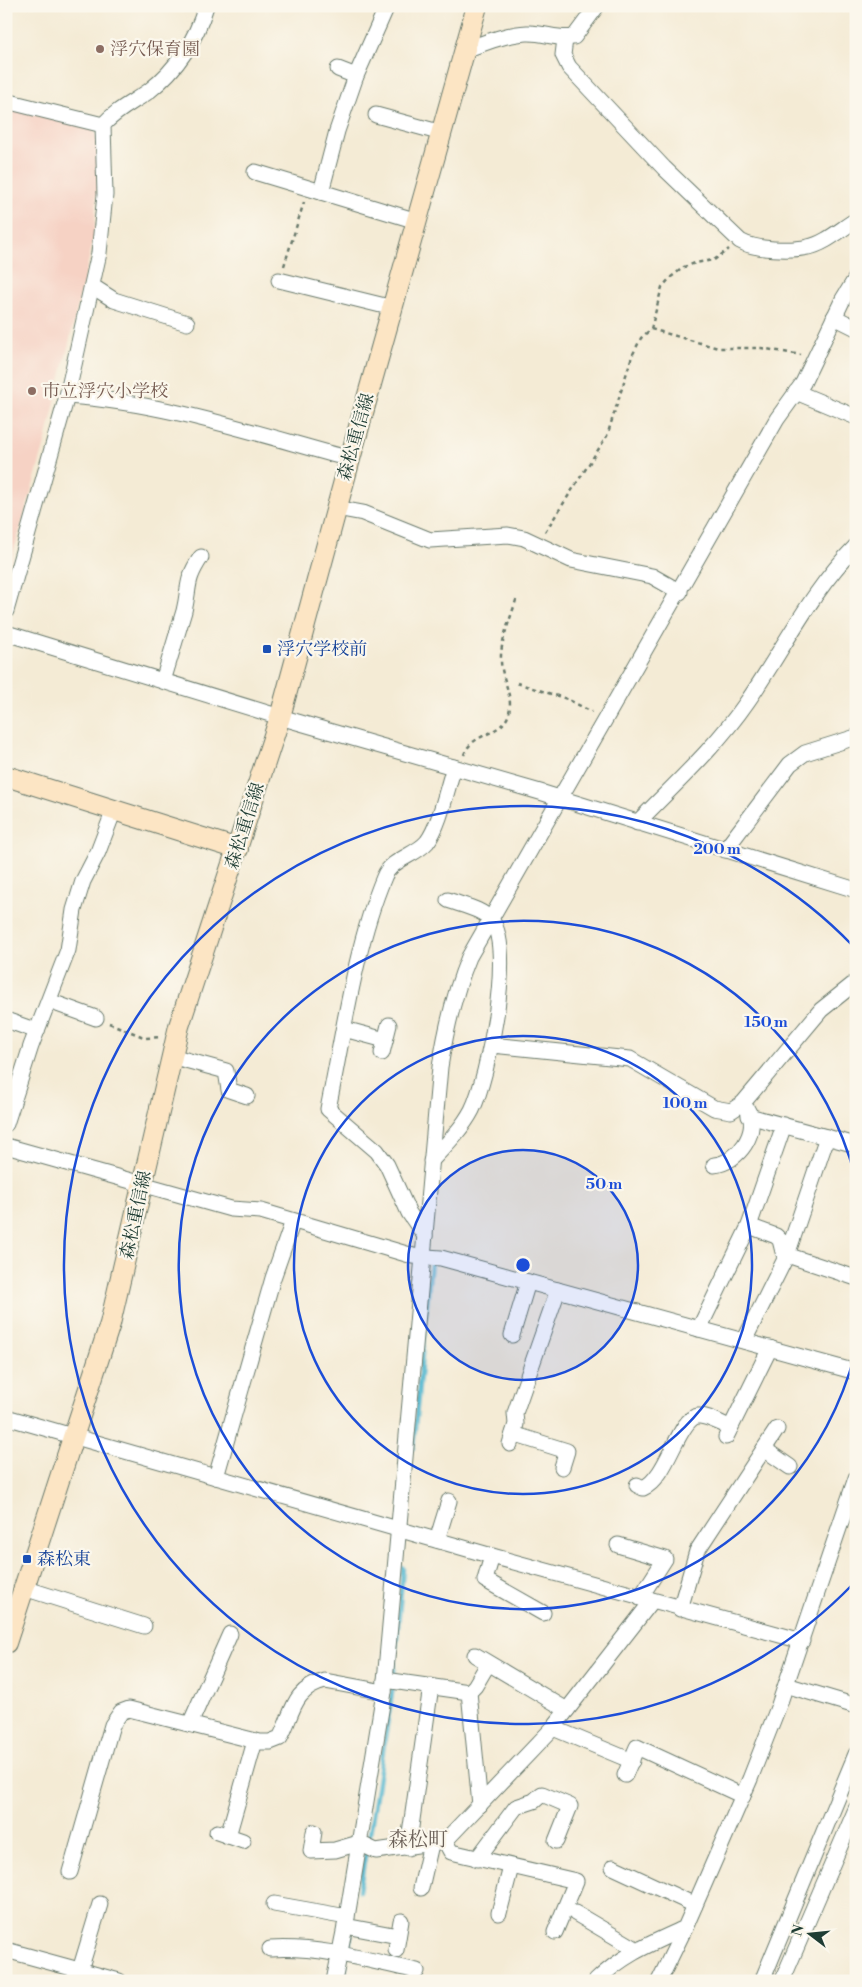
<svg xmlns="http://www.w3.org/2000/svg" width="862" height="1987" viewBox="0 0 862 1987" font-family="'Libre Bodoni','Noto Serif JP',serif">
	<style>
		.built { fill: #f6d2c4 }
		.lines { fill: none; stroke-linecap: round; stroke-linejoin: round }
		.stream { stroke: #50b6cf; stroke-width: 4.5 }
		.street-casing { stroke: #6a7a6c; stroke-width: 17 }
		.secondary-casing { stroke: #6a7a6c; stroke-width: 22 }
		.path { stroke: #6a7a6c; stroke-width: 2.5; stroke-dasharray: 4 4; stroke-linecap: butt }
		.street { stroke: #fff; stroke-width: 15 }
		.secondary { stroke: #fce5c4; stroke-width: 20 }
		.ring { fill: none; stroke: #1d4ed8; stroke-width: 2.5 }
		.education-dot { fill: #8d6e63; stroke: #fbf7ec; stroke-width: 2 }
		.transit-dot { fill: #1a4fb4; stroke: #fbf7ec; stroke-width: 2 }
		.labels { text-anchor: middle; dominant-baseline: central; stroke-width: 4.5; stroke-linejoin: round; paint-order: stroke }
		.education-label { font-size: 18px; fill: #785e54; stroke: #fbf7ec; text-anchor: start }
		.street-label { font-size: 18px; fill: #1f3d34; stroke: #fbf7ec }
		.transit-label { font-size: 18px; fill: #164399; stroke: #fbf7ec; text-anchor: start }
		.quarter-label { font-size: 20px; fill: #6b6058; stroke: #fbf7ec }
		.centre { fill: #1d4ed8; stroke: #fbf7ec; stroke-width: 2.5 }
		.ring-label { font-size: 15px; text-anchor: middle; font-weight: bold; fill: #1d4ed8; stroke: #fbf7ec; stroke-width: 4.5; stroke-linejoin: round; paint-order: stroke }
	</style>
	<rect width="100%" height="100%" fill="#fbf7ec"/>
	<filter id="ink" filterUnits="userSpaceOnUse"><feTurbulence type="fractalNoise" baseFrequency=".02" numOctaves="2"/><feDisplacementMap in="SourceGraphic" scale="10" xChannelSelector="R" yChannelSelector="G"/><feConvolveMatrix kernelMatrix="1 2 1 2 8 2 1 2 1" color-interpolation-filters="sRGB"/></filter>
	<filter id="wash" filterUnits="userSpaceOnUse"><feTurbulence type="fractalNoise" baseFrequency=".0096" numOctaves="4" result="noise"/><feDisplacementMap in="SourceGraphic" scale="20" xChannelSelector="R" yChannelSelector="G"/><feGaussianBlur stdDeviation="1.12" result="paint"/><feColorMatrix in="noise" values="0 0 0 0 0 0 0 0 0 0 0 0 0 0 0 0 0 1.4 0 .05"/><feComposite in="paint" operator="in"/></filter>
	<g filter="url(#wash)">
		<rect width="100%" height="100%" fill="#f4ebd5"/>
		<polygon class="built" points="6,106 93,129 97,141 97,188 94,237 46,440 6,578"/>
		<g class="lines">
			<g class="stream">
				<polyline points="413,1448 431,1263"/>
				<polyline points="394,1673 403,1568"/>
				<polyline points="369,1840 393,1687"/>
				<polyline points="359,1891 366,1851"/>
				<polyline points="349,1947 351,1935"/>
				<polyline points="343,1981 346,1966"/>
			</g>
		</g>
	</g>
	<g filter="url(#ink)">
		<g class="lines">
			<g class="street-casing">
				<g id="street">
					<path d="M565 39 563 55 569 67 664 168 740 241C755 250 791 251 808 247 825 244 841 229 856 220"/>
					<path d="M465 50C484 43 506 34 527 33 543 32 558 40 574 37L597 6"/>
					<polyline points="338,69 356,76"/>
					<polyline points="6,101 103,125"/>
					<polyline points="376,115 442,133"/>
					<polyline points="255,172 417,221"/>
					<polyline points="321,192 337,131 356,76 387,6"/>
					<polyline points="279,280 393,308"/>
					<polyline points="92,286 114,300 187,323"/>
					<polyline points="834,317 856,328"/>
					<polyline points="796,392 856,417"/>
					<path d="M67 396C163 402 257 434 350 459"/>
					<polyline points="336,508 363,513 430,540 508,535 524,538 571,560 652,576 680,592"/>
					<path d="M6 611 67 396 99 253 105 195 103 125C116 110 132 103 149 91 177 69 196 40 206 6"/>
					<polyline points="6,633 280,717 540,792 856,890"/>
					<path d="M163 681C170 658 177 634 184 611 190 586 185 581 201 557"/>
					<path d="M637 823C675 784 716 747 747 702 783 650 811 591 856 546"/>
					<polyline points="725,850 790,764 805,753 856,737"/>
					<polyline points="49,1001 96,1018"/>
					<polyline points="6,1020 37,1031"/>
					<polyline points="344,1029 385,1040"/>
					<polyline points="492,1045 630,1059 714,1108 731,1111 743,1103 821,1010 856,982"/>
					<polyline points="382,1053 389,1025"/>
					<polyline points="171,1056 226,1071 229,1090 247,1096"/>
					<polyline points="749,1116 856,1145"/>
					<polyline points="6,1124 31,1046 68,950 74,910 83,881 98,852 114,810"/>
					<polyline points="6,1146 231,1209 261,1211 413,1256 441,1258 856,1372"/>
					<path d="M431 1161C445 1146 462 1129 472 1110 488 1077 514 951 492 921 483 909 461 905 448 900"/>
					<path d="M714 1165C738 1163 761 1131 747 1109"/>
					<polyline points="749,1226 776,1236 780,1240 783,1252 787,1255 827,1137"/>
					<path d="M425 1236 409 1213 387 1165 377 1151 328 1109C343 1036 355 946 384 877 391 859 415 856 427 842 440 825 447 788 454 767"/>
					<polyline points="699,1329 749,1226 784,1125"/>
					<polyline points="512,1335 528,1282"/>
					<polyline points="744,1341 787,1255 856,1278"/>
					<polyline points="6,1417 492,1556 802,1641"/>
					<polyline points="513,1434 567,1451 562,1467"/>
					<polyline points="726,1437 770,1348"/>
					<polyline points="510,1444 516,1424 515,1413 558,1290"/>
					<polyline points="764,1449 790,1467"/>
					<polyline points="216,1477 273,1278 293,1221"/>
					<path d="M637 1485 643 1488C668 1478 678 1418 698 1416 707 1415 721 1424 730 1427"/>
					<polyline points="437,1540 449,1501"/>
					<polyline points="618,1545 665,1559 640,1598"/>
					<polyline points="492,1556 485,1580 543,1613"/>
					<polyline points="24,1588 144,1626"/>
					<polyline points="680,1609 697,1551 777,1429"/>
					<polyline points="475,1655 567,1710"/>
					<polyline points="385,1680 469,1692 480,1805"/>
					<polyline points="786,1685 856,1706"/>
					<polyline points="469,1692 475,1686 488,1664"/>
					<polyline points="190,1724 230,1634"/>
					<polyline points="553,1728 632,1761"/>
					<polyline points="625,1775 637,1747 743,1796"/>
					<polyline points="217,1832 243,1841"/>
					<polyline points="314,1832 311,1851 335,1850 359,1843 376,1851 445,1841 553,1728 652,1601"/>
					<polyline points="228,1836 255,1741"/>
					<polyline points="445,1841 451,1852 576,1881 555,1932"/>
					<polyline points="408,1848 431,1686"/>
					<polyline points="477,1859 516,1807 534,1801 542,1794 570,1806 556,1841"/>
					<polyline points="613,1867 695,1905"/>
					<path d="M70 1872 112 1725 121 1712 129 1709 260 1742H270L280 1738C293 1714 292 1689 325 1681L384 1692"/>
					<polyline points="421,1888 431,1844"/>
					<polyline points="274,1904 347,1917"/>
					<polyline points="499,1913 511,1867"/>
					<polyline points="575,1913 636,1949"/>
					<polyline points="345,1926 398,1936"/>
					<path d="M270 1949C320 1946 368 1960 417 1971"/>
					<polyline points="6,1950 119,1981"/>
					<polyline points="396,1950 401,1921"/>
					<polyline points="80,1970 100,1904"/>
					<path d="M334 1981 347 1917 384 1692 440 1067C446 1029 454 993 469 957L777 419 803 383 843 299 856 278"/>
					<path d="M596 1981C624 1954 650 1944 685 1928L750 1779 779 1705 856 1478"/>
					<polyline points="659,1981 685,1928"/>
					<polyline points="762,1981 856,1754"/>
					<polyline points="782,1981 856,1809"/>
				</g>
			</g>
			<g class="secondary-casing">
				<g id="secondary">
					<polyline points="6,776 238,849"/>
					<polyline points="6,1643 110,1324 179,1026 280,717 350,459 477,6"/>
				</g>
			</g>
			<g class="path">
				<polyline points="284,266 304,202"/>
				<polyline points="651,329 718,348 761,348 801,355"/>
				<polyline points="545,532 607,436 632,356 641,338 651,329 662,287 671,277 684,267 695,263 714,260 729,249"/>
				<polyline points="517,683 567,699 592,712"/>
				<path d="M464 755C471 733 500 736 508 716 515 696 501 680 501 660 500 641 511 618 516 600"/>
				<polyline points="109,1023 146,1038 160,1037"/>
			</g>
			<use href="#street" class="street"/>
			<use href="#secondary" class="secondary"/>
		</g>
	</g>
	<circle cx="523" cy="1265" r="115" fill="#1d4ed8" fill-opacity=".12"/>
	<g class="ring">
		<circle cx="523" cy="1265" r="115"/>
		<circle cx="523" cy="1265" r="229"/>
		<path d="M855 1354A344 344 0 1 1 855 1176"/>
		<path d="M853 1584A459 459 0 1 1 853 946"/>
	</g>
	<g class="education-dot">
		<circle cx="100" cy="49" r="5"/>
		<circle cx="32" cy="391" r="5"/>
	</g>
	<g class="transit-dot">
		<rect x="262" y="644" width="10" height="10" rx="2.5"/>
		<rect x="22" y="1554" width="10" height="10" rx="2.5"/>
	</g>
	<g class="labels">
		<g class="education-label">
			<text x="110" y="49">浮穴保育園</text>
			<text x="42" y="391">市立浮穴小学校</text>
		</g>
		<g class="street-label">
			<text transform="translate(356 437) rotate(-74)">森松重信線</text>
			<text transform="translate(245 826) rotate(-72)">森松重信線</text>
			<text transform="translate(136 1215) rotate(-78)">森松重信線</text>
		</g>
		<g class="transit-label">
			<text x="277" y="649">浮穴学校前</text>
			<text x="37" y="1559">森松東</text>
		</g>
		<g class="quarter-label">
			<text x="418" y="1840">森松町</text>
		</g>
	</g>
	<circle cx="523" cy="1265" r="8" class="centre"/>
	<g class="ring-label">
		<text x="717" y="854">200 m</text>
		<text x="766" y="1027">150 m</text>
		<text x="685" y="1108">100 m</text>
		<text x="604" y="1189">50 m</text>
	</g>
	<rect width="862" height="1987" fill="none" stroke="#fbf7ec" stroke-width="25"/>
	<g transform="translate(810 1934) rotate(286)" stroke="#fbf7ec" stroke-width="4" paint-order="stroke">
	<path d="M0-4L9 19L0 12L-9 19Z" fill="#1f3d34"/>
	<text y="-8" font-size="14" font-weight="bold" text-anchor="middle" fill="#1f3d34">N</text>
	</g>
</svg>
